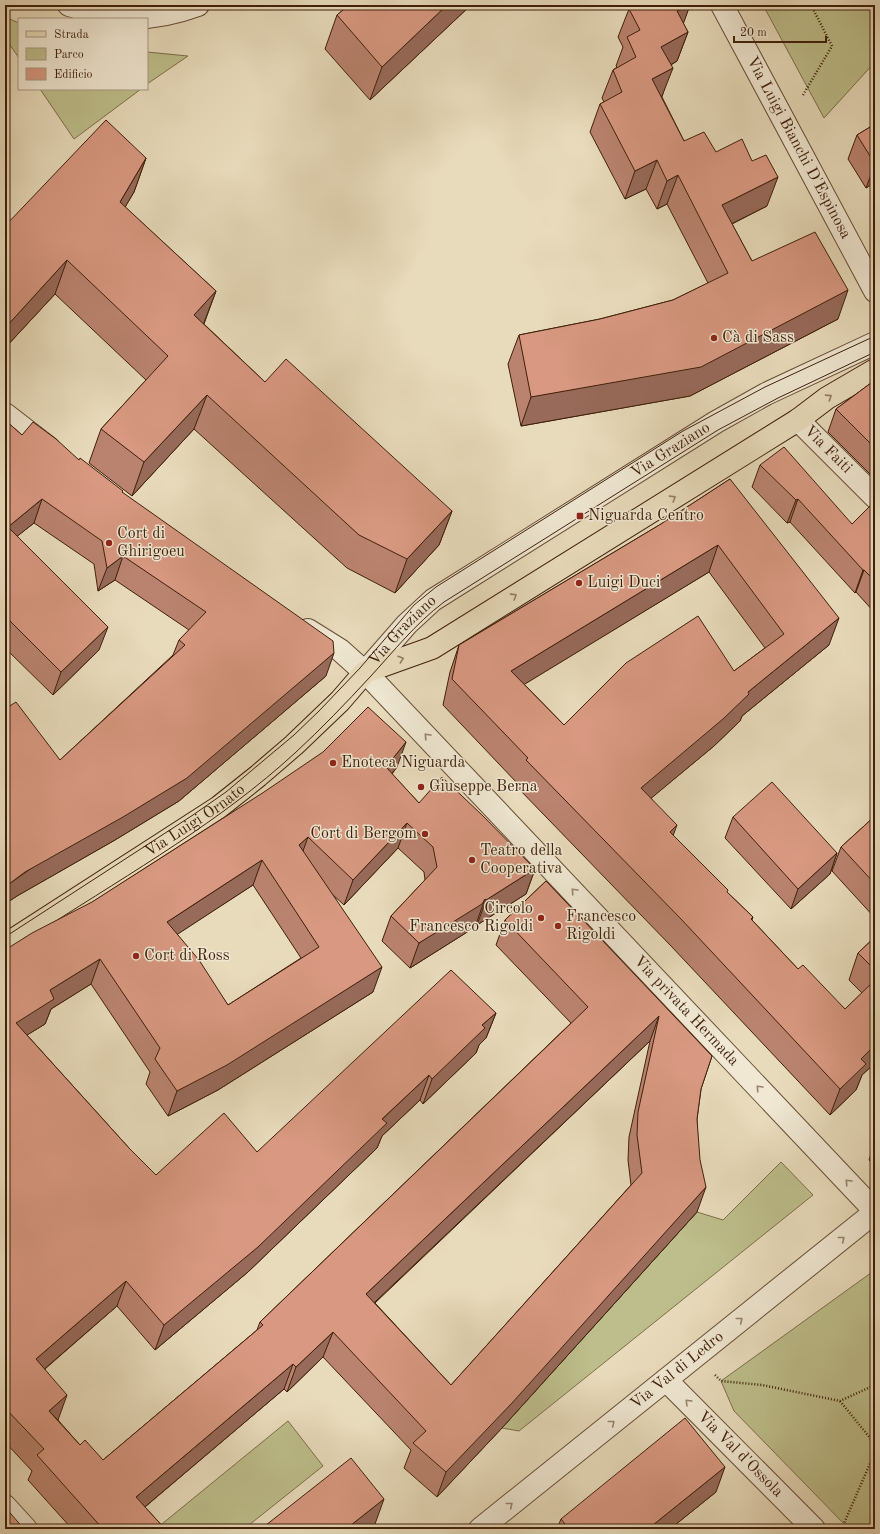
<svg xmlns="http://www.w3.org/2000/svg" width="880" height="1534" viewBox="0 0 880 1534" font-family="'Old Standard TT',serif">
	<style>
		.green { fill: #bdbe8b; stroke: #7e6e4a }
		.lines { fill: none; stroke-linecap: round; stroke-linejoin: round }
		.minor-casing { stroke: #694e36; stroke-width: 24 }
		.major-casing { stroke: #3f1f0a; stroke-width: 24 }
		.path { stroke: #3f1f0a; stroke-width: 2.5; stroke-dasharray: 1 2; stroke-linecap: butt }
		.minor { stroke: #f0e8d3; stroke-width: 22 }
		.major { stroke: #e8dbbb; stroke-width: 22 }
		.tram { stroke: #3f1f0a; stroke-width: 1 }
		.wall { fill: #ba836f; stroke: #3f1f0a; fill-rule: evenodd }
		.shaded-wall { fill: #976a5a; stroke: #3f1f0a }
		.building { fill: #d89881; stroke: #3f1f0a; fill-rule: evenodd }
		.oneway { stroke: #947d62 }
		.oneway2 { stroke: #98846e }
		.poi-dot { fill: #8f2418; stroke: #f0e8d3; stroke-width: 1.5 }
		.labels { text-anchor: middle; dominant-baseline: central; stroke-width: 3; stroke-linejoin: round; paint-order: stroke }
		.street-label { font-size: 16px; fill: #3f1f0a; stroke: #f0e8d3 }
		.poi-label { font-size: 16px; fill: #3f1f0a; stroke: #f0e8d3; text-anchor: start }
	</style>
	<rect width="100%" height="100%" fill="#e8dbbb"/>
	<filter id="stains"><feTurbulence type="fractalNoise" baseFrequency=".005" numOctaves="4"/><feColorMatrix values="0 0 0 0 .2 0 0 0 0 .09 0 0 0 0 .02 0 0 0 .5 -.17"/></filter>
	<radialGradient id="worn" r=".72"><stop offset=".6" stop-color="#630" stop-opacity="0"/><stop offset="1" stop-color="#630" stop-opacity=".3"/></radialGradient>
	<g class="green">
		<polygon points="763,5 875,5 875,62 824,118"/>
		<polygon points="5,17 19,23 19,58 5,38"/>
		<polygon points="147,52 188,56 147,84"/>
		<polygon points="40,89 141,89 74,139"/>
		<polygon points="781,1162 813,1195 519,1431 502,1428 697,1212 723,1220"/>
		<polygon points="875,1270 875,1529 849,1529 734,1411 721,1381"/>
		<polygon points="288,1421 323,1466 244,1529 159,1529 157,1528"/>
	</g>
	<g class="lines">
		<g class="minor-casing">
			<g id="minor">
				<path d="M69 5C84 9 99 15 114 17 143 20 171 15 198 5"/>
				<path id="s1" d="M722 5 875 291"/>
				<polyline points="5,414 49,448"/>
				<path id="s2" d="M798 420 875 497"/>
				<path id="s3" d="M308 630 340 650 370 677 875 1211"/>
				<path id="s4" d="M365 672 407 624 433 600 716 422 766 394 875 343"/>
				<path id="s5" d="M666 1380 814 1529"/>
				<polyline points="5,1506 26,1529"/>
				<path id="s6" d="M480 1529 875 1212"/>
			</g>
		</g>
		<g class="major-casing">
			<g id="major">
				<path id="s7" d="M5 945 219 807 258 776 294 745 340 701 365 672 432 648 798 420 827 398 875 370"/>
			</g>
		</g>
		<g class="path">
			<polyline points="803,95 832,46 811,5"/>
			<polyline points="715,1375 721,1381 762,1385 840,1401 875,1385"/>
			<polyline points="840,1401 875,1444"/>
			<polyline points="842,1528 875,1452"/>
		</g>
		<use href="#minor" class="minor"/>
		<use href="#major" class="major"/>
		<g class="tram">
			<path d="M48 926C132 872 221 821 295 753 321 729 346 703 370 677 394 651 415 624 444 602L718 430 778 398 875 352"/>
			<polyline points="5,937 193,815 226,792 294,735 319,711 360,668 414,605 436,587 683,431 765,387 875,336"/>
		</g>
	</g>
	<g class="wall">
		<polygon points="349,5 471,5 370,100 325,49 337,15"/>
		<polygon points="690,5 683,23 688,32 677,61 671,65 662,97 684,141 716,152 767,206 732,224 752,261 838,319 690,396 521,426 508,364 519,335 600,319 673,300 708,283 667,204 657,209 646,189 625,199 590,132 600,104 604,102 602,98 613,70 617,67 616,66 623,47 618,37 629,9"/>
		<polygon points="875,124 875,182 866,188 848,159 857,135"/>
		<polygon points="146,158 134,192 125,207 216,291 204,324 265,382 452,511 439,545 395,593 347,568 194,429 132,496 89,463 101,429 146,380 55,294 5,348 5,226"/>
		<polygon points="875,380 875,479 828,432 836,409"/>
		<polygon points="5,420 22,435 79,460 122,492 326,676 179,801 115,840 17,896 5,904 5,709 60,760 173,655 179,640 189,630 115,580 98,591 94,564 34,523 17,536 99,650 53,695 5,648"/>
		<polygon points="760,465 852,524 875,501 875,613 856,592 855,593 790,522 787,523 752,487"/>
		<path d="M730 479 829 645 742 716 740 721 714 746 651 798 673 835 727 892 753 917 752 920 798 969 845 1009 862 993 849 980 858 953 875 937V1063L862 1075 856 1090 830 1115 671 946 517 787 518 784 443 705 450 672 459 645 661 524ZM709 572 765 648 734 671 564 725 524 684Z"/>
		<path d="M397 767 392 774 419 803 535 869 526 894 477 925 476 924 472 929 410 968 382 941 391 916 425 880 424 872 398 848 344 905 332 894 373 992 218 1090 168 1116 146 1084 150 1072 91 984 51 1009 45 1024 27 1035 129 1148 156 1175 257 1152 496 1013 486 1038 479 1045 476 1053 423 1104 420 1100 382 1136 377 1148 248 1272 155 1350 117 1306 45 1369 58 1420 80 1445 103 1460 257 1330 260 1322 571 1023 496 945 505 920 546 881 712 1056 701 1089 697 1119V1212L502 1428 437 1497 404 1468 411 1450 323 1357 287 1392 284 1389 145 1507 165 1529H72L28 1480 32 1471 5 1442V950ZM253 885 301 958 228 1005 177 934ZM650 1041 629 1137 628 1160 631 1185 451 1385 375 1303Z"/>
		<polygon points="875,816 875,918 832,871 841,847"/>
		<polygon points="733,817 837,853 830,874 791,909 725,838"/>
		<polygon points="875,1142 875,1166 869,1160"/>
		<polygon points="716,1492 670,1529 557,1529 561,1519"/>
	</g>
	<g class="shaded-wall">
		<polygon points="447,5 471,5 370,100 382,67"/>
		<polygon points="689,5 690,5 680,33 677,11"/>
		<polygon points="688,32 677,61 651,76 661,47"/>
		<polygon points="673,68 662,96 642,108 652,79"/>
		<polygon points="146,158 134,192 108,236 120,202"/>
		<polygon points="657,160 646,189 625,199 635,171"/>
		<polygon points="875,164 875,182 866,188"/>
		<polygon points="678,175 667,204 657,209 667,181"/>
		<polygon points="778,177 767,206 711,234 722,205"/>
		<polygon points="67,260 55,294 5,348 5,328"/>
		<polygon points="848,290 838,319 690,396 521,426 531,397"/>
		<polygon points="216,291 203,325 194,315"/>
		<polygon points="207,395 194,429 132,496 144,462"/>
		<polygon points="42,499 34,523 5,546 8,527"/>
		<polygon points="798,499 790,522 787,523 796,500"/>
		<polygon points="452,511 439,545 395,593 407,559"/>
		<polygon points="718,545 709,572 502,698 511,671"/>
		<polygon points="123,556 115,580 98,591 107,568"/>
		<polygon points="863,570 864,570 856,592 855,593"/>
		<polygon points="839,618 829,645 742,716 740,721 714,746 631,815 641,788 748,692"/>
		<polygon points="108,627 99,650 53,695 61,672"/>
		<polygon points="334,653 326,676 179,801 115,840 17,896 5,904 5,887"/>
		<polygon points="406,742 397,767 377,792 386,767"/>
		<polygon points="407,823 398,848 344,905 353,880"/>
		<polygon points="677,825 667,852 670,832"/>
		<polygon points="308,837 299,862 299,845"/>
		<polygon points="837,853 830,874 791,909 798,889"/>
		<polygon points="262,860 253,885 158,947 167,922"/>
		<polygon points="535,869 526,894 477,925 486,900"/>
		<polygon points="485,899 476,924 472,929 410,968 419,943"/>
		<polygon points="100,959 91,984 51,1009 45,1024 6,1048 16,1023 50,990"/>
		<polygon points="382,967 373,992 218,1090 168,1116 177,1091"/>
		<polygon points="496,1013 486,1038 479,1045 476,1053 423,1104 432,1079 482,1025"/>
		<polygon points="659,1016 650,1041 357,1319 366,1294"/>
		<polygon points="875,1045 875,1063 862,1075 856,1090 830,1115 840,1089 861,1059"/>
		<polygon points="429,1075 420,1100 382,1136 377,1148 248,1272 155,1350 164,1325"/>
		<polygon points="706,1187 697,1212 502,1428 437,1497 446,1472"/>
		<polygon points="126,1281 117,1306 27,1384 36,1359"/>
		<polygon points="333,1332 323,1357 287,1392 296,1367"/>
		<polygon points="293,1364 284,1389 127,1522 136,1497"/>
		<polygon points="67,1395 58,1420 49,1411"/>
		<polygon points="725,1467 716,1492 670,1529 648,1529"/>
		<polygon points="384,1499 375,1524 368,1529 346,1529"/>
	</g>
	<g class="building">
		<polygon points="349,5 447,5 382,67 337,15"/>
		<polygon points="636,5 689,5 677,11 688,32 661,47 673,68 652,79 684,141 704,132 716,152 742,139 752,161 766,155 778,177 722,205 752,261 815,232 848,290 701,367 531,397 519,335 600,319 673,300 728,273 678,175 667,181 657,160 635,171 600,104 622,92 613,70 636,57 627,37 640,30 629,9"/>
		<polygon points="106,120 146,158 120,202 216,291 194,315 265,382 286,359 452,511 407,559 359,535 207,395 144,462 101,429 168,356 67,260 5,328 5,226"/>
		<polygon points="875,124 875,164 857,135"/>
		<polygon points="875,380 875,448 836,409"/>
		<polygon points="5,420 22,435 33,422 56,439 79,460 80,458 123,491 122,492 333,641 334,653 187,778 123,817 25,872 5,887 5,709 16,702 60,760 185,645 179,640 206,612 123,556 107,568 102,541 42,499 8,527 108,627 61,672 5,616"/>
		<polygon points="784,447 852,524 875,501 875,581 864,570 863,570 798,499 796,500 760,465"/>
		<path d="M730 479 839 618 748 692 749 694 723 719 641 788 677 825 670 832 728 890 727 892 753 917 751 919 798 969 803 965 845 1009 875 980V1045L861 1059 866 1064 840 1089 681 919 526 760 528 758 452 679 459 645 661 524ZM718 545 784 634 734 671 698 616 626 663 564 725 511 671Z"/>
		<path d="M368 707 406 742 386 767 419 803 442 777 482 815 535 869 486 900 485 899 482 904 419 943 391 916 437 867 433 847 407 823 353 880 308 837 299 845 382 967 227 1065 177 1091 155 1059 160 1048 100 959 50 990 54 999 16 1023 129 1148 156 1175 224 1113 257 1152 451 970 496 1013 482 1025 485 1028 432 1079 429 1075 382 1119 387 1123 258 1247 164 1325 126 1281 36 1359 67 1395 49 1411 80 1445 85 1440 103 1460 263 1325 260 1322 588 1007 505 920 546 881 712 1056 701 1089 697 1119 700 1160 706 1187 512 1403 446 1472 413 1443 426 1431 333 1332 296 1367 293 1364 136 1497 165 1529H103L37 1455 44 1449 5 1408V950L32 933 92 902 264 792 323 752ZM262 860 319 947 228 1005 199 960 167 922ZM659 1016 638 1112 637 1135 642 1173 451 1385 366 1294Z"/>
		<polygon points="772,782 837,853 798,889 733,817"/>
		<polygon points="875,816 875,884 841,847"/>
		<polygon points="875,937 875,970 858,953"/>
		<polygon points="685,1418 725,1467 648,1529 569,1529 561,1519"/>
		<polygon points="351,1458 384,1499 346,1529 261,1529"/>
		<polygon points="5,1507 24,1529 5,1529"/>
	</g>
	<defs><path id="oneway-chevron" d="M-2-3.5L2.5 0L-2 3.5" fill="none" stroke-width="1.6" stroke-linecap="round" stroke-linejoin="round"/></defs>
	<g class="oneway">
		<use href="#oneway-chevron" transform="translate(829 397) rotate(-33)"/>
		<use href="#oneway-chevron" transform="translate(673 498) rotate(-32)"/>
		<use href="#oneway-chevron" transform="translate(514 596) rotate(-32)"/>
		<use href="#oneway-chevron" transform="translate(401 659) rotate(-19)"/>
	</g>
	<g class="oneway2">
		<use href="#oneway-chevron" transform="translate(427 736) rotate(-133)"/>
		<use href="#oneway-chevron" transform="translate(574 891) rotate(-133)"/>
		<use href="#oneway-chevron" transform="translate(759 1088) rotate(-133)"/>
		<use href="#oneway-chevron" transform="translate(848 1182) rotate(-133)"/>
		<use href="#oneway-chevron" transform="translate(842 1239) rotate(-39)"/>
		<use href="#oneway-chevron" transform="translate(740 1320) rotate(-39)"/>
		<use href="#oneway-chevron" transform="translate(688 1402) rotate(-135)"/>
		<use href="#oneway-chevron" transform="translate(612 1423) rotate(-39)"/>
		<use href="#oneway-chevron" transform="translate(510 1505) rotate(-39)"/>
	</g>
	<g class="poi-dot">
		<circle cx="714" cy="338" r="4"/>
		<rect x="576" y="512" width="8" height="8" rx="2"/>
		<circle cx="109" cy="543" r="4"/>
		<circle cx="579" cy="583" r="4"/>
		<circle cx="333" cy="763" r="4"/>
		<circle cx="421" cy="787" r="4"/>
		<circle cx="425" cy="834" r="4"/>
		<circle cx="472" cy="860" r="4"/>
		<circle cx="541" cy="918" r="4"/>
		<circle cx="558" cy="926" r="4"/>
		<circle cx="136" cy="956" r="4"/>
	</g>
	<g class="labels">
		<g class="street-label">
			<text stroke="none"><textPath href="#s1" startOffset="162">Via Luigi Bianchi D'Espinosa</textPath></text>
			<text stroke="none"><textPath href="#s4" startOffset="380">Via Graziano</textPath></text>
			<text stroke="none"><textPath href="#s2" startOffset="42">Via Faiti</textPath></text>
			<text stroke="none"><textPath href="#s4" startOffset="56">Via Graziano</textPath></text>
			<text stroke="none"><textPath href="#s7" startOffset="227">Via Luigi Ornato</textPath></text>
			<text stroke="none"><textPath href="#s3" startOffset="538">Via privata Hermada</textPath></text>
			<text stroke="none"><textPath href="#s6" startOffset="253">Via Val di Ledro</textPath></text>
			<text stroke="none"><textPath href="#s5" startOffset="105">Via Val d'Ossola</textPath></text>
		</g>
		<g class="poi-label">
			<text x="722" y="338">Cà di Sass</text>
			<text x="588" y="516">Niguarda Centro</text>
			<text x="117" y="534">Cort di<tspan x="117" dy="18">Ghirigoeu</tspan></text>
			<text x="587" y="583">Luigi Duci</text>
			<text x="341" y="763">Enoteca Niguarda</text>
			<text x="429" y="787">Giuseppe Berna</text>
			<text x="417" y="834" text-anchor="end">Cort di Bergom</text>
			<text x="480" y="851">Teatro della<tspan x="480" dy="18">Cooperativa</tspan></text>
			<text x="533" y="909" text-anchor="end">Circolo<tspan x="533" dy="18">Francesco Rigoldi</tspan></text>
			<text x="566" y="917">Francesco<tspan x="566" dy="18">Rigoldi</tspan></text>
			<text x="144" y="956">Cort di Ross</text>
		</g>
	</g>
	<rect width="880" height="1534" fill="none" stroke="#e8dbbb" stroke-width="20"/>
	<rect x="6" y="6" width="868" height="1522" fill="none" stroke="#3f1f0a" stroke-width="2"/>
	<rect x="10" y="10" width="860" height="1514" fill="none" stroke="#3f1f0a"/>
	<rect x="18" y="18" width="130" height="72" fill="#f0e8d3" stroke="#a99883"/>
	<rect x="26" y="31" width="20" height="6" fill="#e8dbbb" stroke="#a99883"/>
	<text x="54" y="38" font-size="12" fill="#3f1f0a">Strada</text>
	<rect x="26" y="48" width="20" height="12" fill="#bdbe8b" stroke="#a99883"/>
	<text x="54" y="58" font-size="12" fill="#3f1f0a">Parco</text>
	<rect x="26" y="68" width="20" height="12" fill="#d89881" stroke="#a99883"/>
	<text x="54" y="78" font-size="12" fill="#3f1f0a">Edificio</text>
	<path d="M734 36v6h92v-6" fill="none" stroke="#3f1f0a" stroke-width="2"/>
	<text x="740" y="36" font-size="12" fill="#3f1f0a" stroke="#f0e8d3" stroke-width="3" paint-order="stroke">20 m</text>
	<rect width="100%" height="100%" filter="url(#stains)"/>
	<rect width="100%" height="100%" fill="url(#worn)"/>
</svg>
